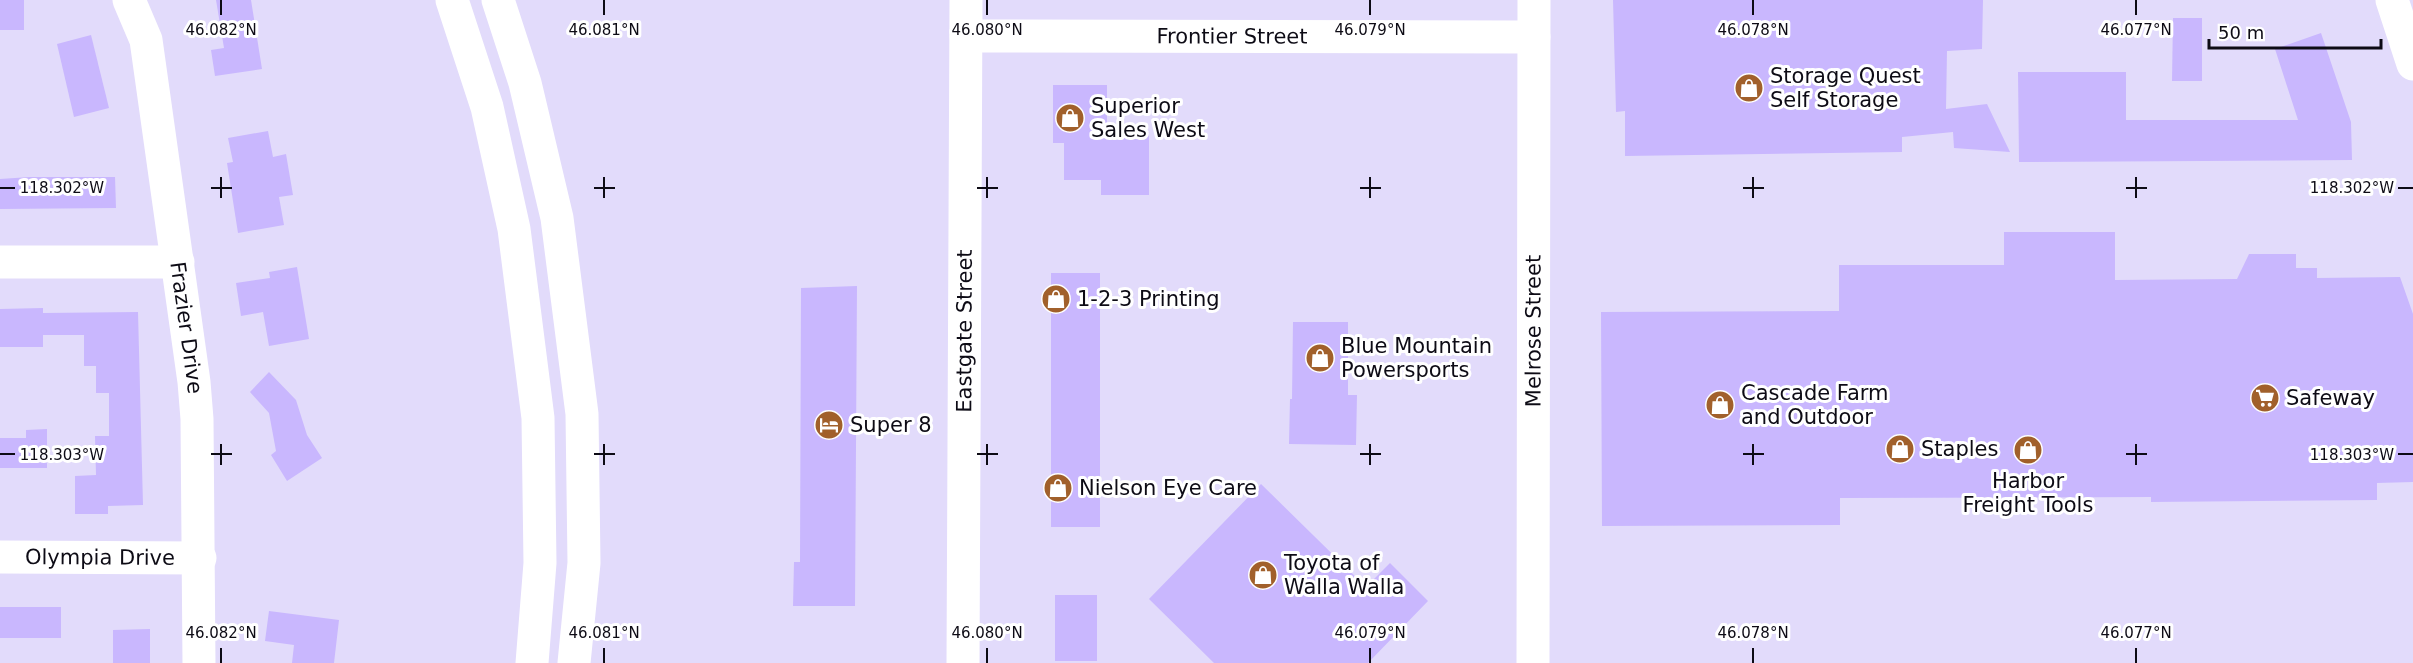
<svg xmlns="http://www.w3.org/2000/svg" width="2413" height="663" viewBox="0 0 2413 663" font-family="'DejaVu Sans',sans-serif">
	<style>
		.building { fill: #c9b7fe }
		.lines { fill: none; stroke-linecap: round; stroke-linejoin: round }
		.minor { stroke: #fff; stroke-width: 33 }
		.major { stroke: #fff; stroke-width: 33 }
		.highway { stroke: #fff; stroke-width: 33 }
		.ticks { fill: none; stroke: #0d0b15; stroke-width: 2 }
		.labels { text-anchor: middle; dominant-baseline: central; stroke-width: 6; stroke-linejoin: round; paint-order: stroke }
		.street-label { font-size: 21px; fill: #0d0b15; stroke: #fff }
		.poi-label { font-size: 21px; fill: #0d0b15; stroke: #fff; text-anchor: start }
		.ticks-label { font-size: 15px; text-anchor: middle; fill: #0d0b15; stroke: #fff; stroke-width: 6; stroke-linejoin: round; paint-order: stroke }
	</style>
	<rect width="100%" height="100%" fill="#e2dbfb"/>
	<g class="building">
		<rect x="0" y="0" width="24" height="30"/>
		<polygon points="216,0 251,0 262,69 215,76 211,50 224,48"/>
		<polygon points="1613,0 1983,0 1982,49 1947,51 1946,109 1987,104 2010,152 1954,148 1953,132 1902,137 1902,152 1625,156 1625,111 1616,112"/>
		<polygon points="2173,18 2202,18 2202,81 2172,81"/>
		<polygon points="2321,33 2351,122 2352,160 2019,162 2018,72 2126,72 2126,120 2298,120 2275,49"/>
		<polygon points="91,35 109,108 74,117 57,44"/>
		<polygon points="1053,85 1107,85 1107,132 1149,132 1149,195 1101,195 1101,180 1064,180 1064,143 1053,143"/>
		<polygon points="268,131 273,157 286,154 293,195 279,197 284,225 238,233 227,163 233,162 228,138"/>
		<polygon points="30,177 115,177 116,208 0,209 0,179"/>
		<polygon points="2004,232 2115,232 2115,280 2237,279 2249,254 2296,254 2296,268 2317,268 2317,278 2400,277 2413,314 2413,482 2377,483 2377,500 2151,502 2151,497 1840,498 1840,525 1602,526 1601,312 1839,311 1839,265 2004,265"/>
		<polygon points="297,267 309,339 269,346 263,312 241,316 236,283 270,278 269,272"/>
		<rect x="1051" y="273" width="49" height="254"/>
		<polygon points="857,286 855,606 793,606 794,562 800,562 801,288"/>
		<polygon points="43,308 43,313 138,312 143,505 108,506 108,514 75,514 75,476 96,475 95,436 109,436 109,393 96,393 96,366 84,366 84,335 43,335 43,347 0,347 0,309"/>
		<polygon points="1293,322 1348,322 1348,395 1357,395 1356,445 1289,444 1290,399 1292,399"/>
		<polygon points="269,372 296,400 307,435 322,458 287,481 271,455 276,451 269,413 250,392"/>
		<polygon points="47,429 47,468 0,468 0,438 26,438 26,430"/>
		<polygon points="1261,484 1366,587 1390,563 1428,601 1368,663 1214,663 1149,599"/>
		<rect x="1055" y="595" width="42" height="66"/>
		<rect x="0" y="607" width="61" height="31"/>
		<polygon points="269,611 339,620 334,663 292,663 294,645 265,641"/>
		<polygon points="150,629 150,663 113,663 113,630"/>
	</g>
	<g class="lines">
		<g class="minor">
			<path id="s1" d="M129 0 146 40 194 382 197 419 199 663"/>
			<path id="s2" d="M966 36 1534 37"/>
			<polyline points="0,262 178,262"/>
			<path id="s3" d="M0 557 200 558"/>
			<path id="s4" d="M963 663 966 0"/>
			<path id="s5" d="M1533 663 1534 0"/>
		</g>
		<polyline class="major" points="2392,0 2413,64"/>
		<g class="highway">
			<polyline points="452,0 487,107 514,229 538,418 540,563 532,663"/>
			<polyline points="498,0 525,83 557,218 582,414 584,563 574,663"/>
		</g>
	</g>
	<path class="ticks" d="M221 0V15M604 0V15M987 0V15M1370 0V15M1753 0V15M2136 0V15M221 177V198M604 177V198M987 177V198M1370 177V198M1753 177V198M2136 177V198M0 188H15M211 188H232M594 188H615M977 188H998M1360 188H1381M1743 188H1764M2126 188H2147M2398 188H2413M221 444V465M604 444V465M987 444V465M1370 444V465M1753 444V465M2136 444V465M0 454H15M211 454H232M594 454H615M977 454H998M1360 454H1381M1743 454H1764M2126 454H2147M2398 454H2413M221 648V663M604 648V663M987 648V663M1370 648V663M1753 648V663M2136 648V663"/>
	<defs>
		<g id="shop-disc" transform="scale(1.5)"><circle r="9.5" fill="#a1602b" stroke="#fff"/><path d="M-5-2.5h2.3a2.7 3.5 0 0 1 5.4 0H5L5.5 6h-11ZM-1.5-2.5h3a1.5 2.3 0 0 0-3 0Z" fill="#fff"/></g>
		<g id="supermarket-disc" transform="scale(1.5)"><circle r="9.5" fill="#a1602b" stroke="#fff"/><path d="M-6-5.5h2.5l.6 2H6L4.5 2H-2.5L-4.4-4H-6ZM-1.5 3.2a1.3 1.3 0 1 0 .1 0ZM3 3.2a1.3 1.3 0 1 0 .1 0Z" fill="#fff"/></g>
		<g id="hotel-disc" transform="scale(1.5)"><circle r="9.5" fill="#a1602b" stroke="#fff"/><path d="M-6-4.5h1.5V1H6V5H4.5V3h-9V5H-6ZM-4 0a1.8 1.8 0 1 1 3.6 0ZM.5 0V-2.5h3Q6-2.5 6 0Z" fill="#fff"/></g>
	</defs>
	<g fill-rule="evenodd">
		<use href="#shop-disc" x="1749" y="88"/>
		<use href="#shop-disc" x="1070" y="118"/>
		<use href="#shop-disc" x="1056" y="299"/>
		<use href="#shop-disc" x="1320" y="358"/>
		<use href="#supermarket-disc" x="2265" y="398"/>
		<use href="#shop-disc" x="1720" y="405"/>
		<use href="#hotel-disc" x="829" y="425"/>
		<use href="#shop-disc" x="1900" y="449"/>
		<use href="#shop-disc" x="2028" y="450"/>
		<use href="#shop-disc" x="1058" y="488"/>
		<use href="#shop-disc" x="1263" y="575"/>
	</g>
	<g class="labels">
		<g class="street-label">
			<text stroke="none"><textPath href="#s2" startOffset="266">Frontier Street</textPath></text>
			<text stroke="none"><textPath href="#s1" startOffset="334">Frazier Drive</textPath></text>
			<text stroke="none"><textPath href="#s5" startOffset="332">Melrose Street</textPath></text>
			<text stroke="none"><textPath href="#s4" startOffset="332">Eastgate Street</textPath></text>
			<text stroke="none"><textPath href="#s3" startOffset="100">Olympia Drive</textPath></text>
		</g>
		<g class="poi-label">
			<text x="1770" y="76">Storage Quest<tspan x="1770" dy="24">Self Storage</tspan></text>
			<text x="1091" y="106">Superior<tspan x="1091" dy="24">Sales West</tspan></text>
			<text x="1077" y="299">1-2-3 Printing</text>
			<text x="1341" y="346">Blue Mountain<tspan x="1341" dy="24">Powersports</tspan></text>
			<text x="1741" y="393">Cascade Farm<tspan x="1741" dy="24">and Outdoor</tspan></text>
			<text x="2286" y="398">Safeway</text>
			<text x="850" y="425">Super 8</text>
			<text x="1921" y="449">Staples</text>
			<text x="2028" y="481" text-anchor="middle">Harbor<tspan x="2028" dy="24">Freight Tools</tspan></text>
			<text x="1079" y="488">Nielson Eye Care</text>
			<text x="1284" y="563">Toyota of<tspan x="1284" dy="24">Walla Walla</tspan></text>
		</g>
	</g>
	<g class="ticks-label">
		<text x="221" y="35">46.082°N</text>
		<text x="604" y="35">46.081°N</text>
		<text x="987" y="35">46.080°N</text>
		<text x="1370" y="35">46.079°N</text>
		<text x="1753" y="35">46.078°N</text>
		<text x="2136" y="35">46.077°N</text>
		<text x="2352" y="193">118.302°W</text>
		<text x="62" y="193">118.302°W</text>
		<text x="2352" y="460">118.303°W</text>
		<text x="62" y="460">118.303°W</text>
		<text x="221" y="638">46.082°N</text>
		<text x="604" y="638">46.081°N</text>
		<text x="987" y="638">46.080°N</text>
		<text x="1370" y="638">46.079°N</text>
		<text x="1753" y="638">46.078°N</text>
		<text x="2136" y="638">46.077°N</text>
	</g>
	<path d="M2209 39v9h172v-9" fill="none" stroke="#0d0b15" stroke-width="3"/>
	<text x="2218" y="39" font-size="18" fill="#0d0b15" stroke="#ffffff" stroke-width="4.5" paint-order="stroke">50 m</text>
</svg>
